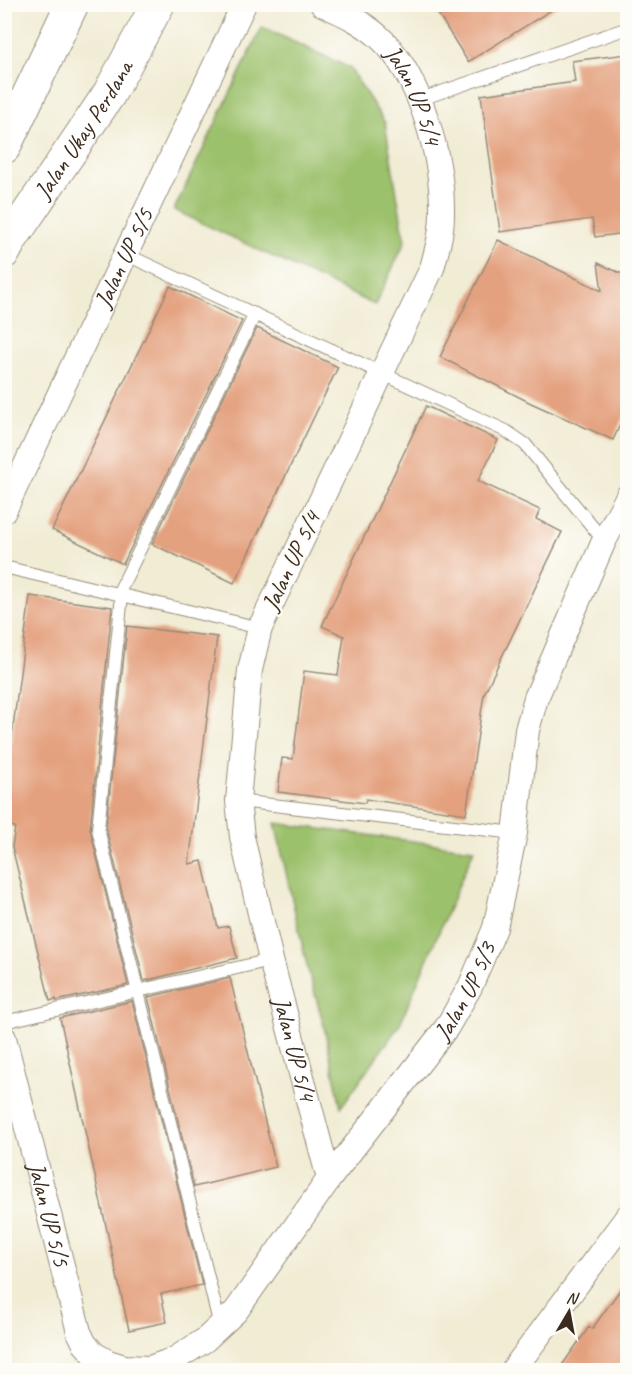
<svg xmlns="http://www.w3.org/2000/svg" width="632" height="1375" viewBox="0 0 632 1375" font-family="Caveat,sans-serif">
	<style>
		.green { fill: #9cc16c; stroke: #6c7645; stroke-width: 1.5 }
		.building { fill: #e4a17f }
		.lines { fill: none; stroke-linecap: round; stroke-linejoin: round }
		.lane-casing { stroke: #968b79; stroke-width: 14 }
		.street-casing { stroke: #968b79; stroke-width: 26 }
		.secondary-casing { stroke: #968b79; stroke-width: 35 }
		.lane { stroke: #fff; stroke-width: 12 }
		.street { stroke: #fff; stroke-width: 24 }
		.secondary { stroke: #fff; stroke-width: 33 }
		.labels { text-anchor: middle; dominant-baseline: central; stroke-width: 5; stroke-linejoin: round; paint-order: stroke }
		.street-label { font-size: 24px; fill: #3b2a1e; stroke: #fdfcf7 }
	</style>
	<rect width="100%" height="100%" fill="#fdfcf7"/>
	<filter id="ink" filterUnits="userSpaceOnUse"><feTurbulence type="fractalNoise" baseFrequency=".0167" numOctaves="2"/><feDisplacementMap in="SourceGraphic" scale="12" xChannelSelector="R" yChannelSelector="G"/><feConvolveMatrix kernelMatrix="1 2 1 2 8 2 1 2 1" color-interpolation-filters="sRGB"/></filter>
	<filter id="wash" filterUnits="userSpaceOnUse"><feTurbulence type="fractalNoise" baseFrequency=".008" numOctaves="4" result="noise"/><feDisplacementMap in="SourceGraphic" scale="24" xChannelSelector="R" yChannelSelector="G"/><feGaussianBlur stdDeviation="1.35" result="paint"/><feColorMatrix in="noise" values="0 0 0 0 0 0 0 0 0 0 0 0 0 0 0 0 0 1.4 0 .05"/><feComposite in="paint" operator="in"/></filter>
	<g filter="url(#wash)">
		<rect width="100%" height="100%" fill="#f1ecd4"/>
		<g class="green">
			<polygon points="262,27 350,68 385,123 405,242 375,305 174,210"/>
			<polygon points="275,823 474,849 399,1026 341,1107 323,1022 307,966"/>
		</g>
		<g id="blocks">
			<g class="building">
				<polygon points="432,4 561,4 468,62"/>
				<polygon points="627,54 627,233 595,237 592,219 500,232 481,95 575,82 572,61"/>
				<polygon points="498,240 602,291 598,263 627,276 627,409 613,440 531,403 440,357"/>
				<polygon points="170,286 242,321 123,564 52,530"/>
				<polygon points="257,328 338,367 234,583 152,544"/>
				<polygon points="426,406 498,440 478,481 540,510 536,519 562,532 484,694 466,814 366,799 365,803 278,792 282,758 293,759 304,671 338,675 344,636 322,626"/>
				<polygon points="30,596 112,607 90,829 128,985 56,1001 56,999 50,1001 12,847 15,827 4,825 4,797"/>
				<polygon points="127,626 217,637 189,864 202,861 218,928 229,926 237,958 144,981 106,828"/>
				<polygon points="230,978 276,1167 194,1187 148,997"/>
				<polygon points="132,1001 202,1285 161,1294 167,1322 129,1330 60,1018"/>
				<polygon points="627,1280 627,1371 558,1371 589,1327 592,1329"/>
			</g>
		</g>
	</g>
	<g filter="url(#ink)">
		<use href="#blocks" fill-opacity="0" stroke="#968b79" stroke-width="1.5"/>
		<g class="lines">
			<g class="lane-casing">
				<g id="lane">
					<polyline points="421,99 628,28"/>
					<polyline points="125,254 506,431 525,444 604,541"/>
					<polyline points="4,567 260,628"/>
					<polyline points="118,594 255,314"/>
					<polyline points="122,595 98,829 220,1326"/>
					<polyline points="238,801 515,833"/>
					<polyline points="4,1022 271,960"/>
				</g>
			</g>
			<g class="street-casing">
				<g id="street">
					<path id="s1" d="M322 4C342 13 361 21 378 36 420 73 443 159 442 214 442 232 437 250 432 268L260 628 250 670 238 801 242 837 271 960 329 1179"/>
					<path id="s2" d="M4 511 244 4"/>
					<path id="s3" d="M4 1038 79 1332 85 1344 94 1354 108 1362 124 1367 150 1368 175 1359 205 1340 236 1311 329 1179 447 1027 470 987 495 928 515 833 527 730 536 698 604 541 628 496"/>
					<polyline points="513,1370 628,1216"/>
				</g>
			</g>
			<g class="secondary-casing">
				<g id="secondary">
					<polyline points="4,147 72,4"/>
					<path id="s4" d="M4 252 11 239 109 94 158 4"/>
				</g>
			</g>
			<use href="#lane" class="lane"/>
			<use href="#street" class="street"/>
			<use href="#secondary" class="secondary"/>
		</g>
	</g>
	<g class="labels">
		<g class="street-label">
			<text stroke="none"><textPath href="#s1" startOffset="135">Jalan UP 5/4</textPath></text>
			<text stroke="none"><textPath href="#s4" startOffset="146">Jalan Ukay Perdana</textPath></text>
			<text stroke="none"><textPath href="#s2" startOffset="280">Jalan UP 5/5</textPath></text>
			<text transform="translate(291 561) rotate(-65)">Jalan UP 5/4</text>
			<text stroke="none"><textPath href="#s3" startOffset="888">Jalan UP 5/3</textPath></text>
			<text stroke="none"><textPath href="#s1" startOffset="1142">Jalan UP 5/4</textPath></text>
			<text stroke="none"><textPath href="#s3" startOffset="182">Jalan UP 5/5</textPath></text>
		</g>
	</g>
	<rect width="632" height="1375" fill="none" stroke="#fdfcf7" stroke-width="24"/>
	<g transform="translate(569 1312) rotate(10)" stroke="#fdfcf7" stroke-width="4.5" paint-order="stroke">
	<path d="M0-4.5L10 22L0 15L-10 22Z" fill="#3b2a1e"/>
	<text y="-9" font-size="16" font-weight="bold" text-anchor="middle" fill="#3b2a1e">N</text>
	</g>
</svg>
